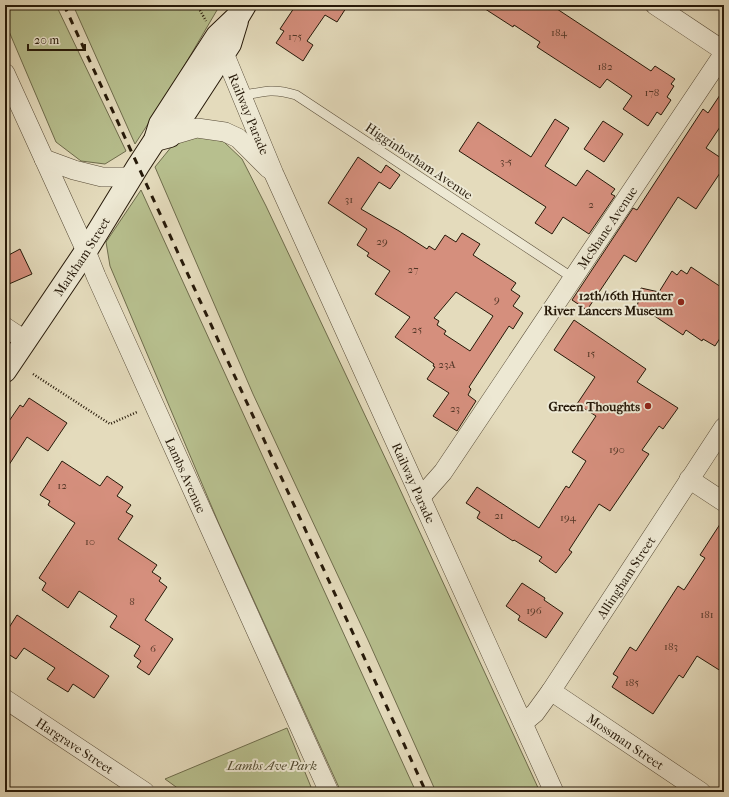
<svg xmlns="http://www.w3.org/2000/svg" width="729" height="797" viewBox="0 0 729 797" font-family="'IM FELL French Canon',serif">
	<style>
		.green { fill: #b7bf8e; stroke: #6e6c4c }
		.building { fill: #d58f7d; stroke: #261909; fill-rule: evenodd }
		.lines { fill: none; stroke-linecap: round; stroke-linejoin: round }
		.lane-casing { stroke: #564a36; stroke-width: 10 }
		.street-casing { stroke: #564a36; stroke-width: 20 }
		.secondary-casing { stroke: #261909; stroke-width: 24 }
		.path { stroke: #261909; stroke-width: 2.5; stroke-dasharray: 1 2; stroke-linecap: butt }
		.lane { stroke: #ede8d3; stroke-width: 9 }
		.street { stroke: #ede8d3; stroke-width: 19 }
		.secondary { stroke: #ede8d3; stroke-width: 22 }
		.rail { stroke: #261909; stroke-width: 3; stroke-dasharray: 7 7; stroke-linecap: butt }
		.poi-dot { fill: #8f2418; stroke: #ede8d3; stroke-width: 1.5 }
		.labels { text-anchor: middle; dominant-baseline: central; stroke-width: 4; stroke-linejoin: round; paint-order: stroke }
		.number-label { font-size: 11px; fill: #523626 }
		.street-label { font-size: 13px; fill: #261909; stroke: #ede8d3 }
		.poi-label { font-size: 13px; font-weight: bold; fill: #261909; stroke: #ede8d3; text-anchor: end }
		.park-label { font-size: 13px; font-style: italic; fill: #524b31; stroke: #ede8d3 }
	</style>
	<rect width="100%" height="100%" fill="#e4dbbc"/>
	<filter id="stains"><feTurbulence type="fractalNoise" baseFrequency=".005" numOctaves="4"/><feColorMatrix values="0 0 0 0 .2 0 0 0 0 .09 0 0 0 0 .02 0 0 0 .5 -.17"/></filter>
	<radialGradient id="worn" r=".72"><stop offset=".6" stop-color="#630" stop-opacity="0"/><stop offset="1" stop-color="#630" stop-opacity=".3"/></radialGradient>
	<g class="green">
		<polygon points="5,5 56,5 126,151 105,164 81,161 56,142 5,22"/>
		<polygon points="73,5 220,5 170,90 135,144"/>
		<polygon points="207,136 224,142 242,159 266,206 397,483 540,792 436,792 368,640 253,394 155,167 172,146 192,137"/>
		<polygon points="141,190 416,792 341,792 219,524 110,266 106,242"/>
		<polygon points="287,728 313,792 183,792 165,779"/>
	</g>
	<g class="building">
		<polygon points="296,5 348,5 337,22 325,15 307,41 313,45 303,61 276,43 284,31 280,29"/>
		<polygon points="479,5 551,5 651,71 655,66 675,79 671,84 674,86 667,97 671,100 661,115 657,112 648,126 623,109 632,96 607,79 600,88 537,47 540,42 514,25 513,27"/>
		<polygon points="724,89 724,121 706,148 724,160 724,167 696,209 678,197 636,262 624,255 587,310 572,300 633,208 637,210 703,109 708,113"/>
		<polygon points="555,119 569,128 545,166 576,186 587,170 615,189 611,194 615,196 589,234 563,217 552,234 535,223 546,207 459,151 478,122 531,157"/>
		<polygon points="603,121 623,134 604,162 584,149"/>
		<path d="M358 157 381 173 386 165 400 175 390 189 379 182 361 209 399 231 427 249 429 246 435 250 445 235 456 242 462 233 480 244 473 255 516 283 511 290 520 296 513 306 523 313 513 329 509 326 469 387 471 389 468 395 476 401 457 431 433 416 449 393 427 379 435 367 433 366 434 364 395 337 410 317 375 294 390 271 367 256 369 253 357 245 367 229 328 203ZM456 292 493 316 470 351 444 334 446 331 437 325 439 321 434 318Z"/>
		<polygon points="20,249 32,274 9,284 5,276 5,257"/>
		<polygon points="691,267 724,289 724,332 715,346 703,339 702,341 686,330 683,335 653,315 636,312 641,288 659,292 672,271 677,275 681,270 687,274"/>
		<polygon points="574,320 646,369 637,382 678,408 663,429 659,426 642,450 649,454 610,511 599,504 569,550 572,552 556,573 539,561 542,557 514,540 513,541 477,518 480,512 466,503 477,487 539,528 566,486 569,488 586,461 572,452 596,416 577,404 595,377 554,350"/>
		<polygon points="29,398 67,423 48,451 27,437 5,471 5,427 20,405 23,407"/>
		<polygon points="62,461 100,486 107,476 123,487 117,496 131,505 126,512 133,516 118,539 157,565 152,572 161,578 159,581 167,587 145,620 173,639 149,675 137,667 141,661 134,656 140,646 110,627 117,616 79,591 68,608 42,590 46,583 39,578 75,523 48,505 50,501 40,495"/>
		<polygon points="724,518 724,673 697,656 683,678 679,675 653,714 612,687 618,677 613,674 630,647 636,651 678,586 684,590 705,558 700,555"/>
		<polygon points="522,583 545,598 544,600 563,613 546,638 518,620 520,616 506,606"/>
		<polygon points="17,615 109,676 94,698 73,684 68,692 47,679 55,668 24,648 16,659 5,652 5,634"/>
	</g>
	<g class="lines">
		<g class="lane-casing">
			<path id="lane" d="M242 96C264 91 274 88 296 95L573 278"/>
		</g>
		<g class="street-casing">
			<g id="street">
				<polyline points="655,5 724,51"/>
				<path id="s1" d="M224 53 274 174 554 792"/>
				<path id="s2" d="M5 73 86 251 96 276 329 792"/>
				<polyline points="170,136 197,128 225,132 238,138 269,169"/>
				<polyline points="44,159 74,170 102,177 131,177"/>
				<polyline points="5,327 26,341"/>
				<polyline points="689,479 724,502"/>
				<path id="s3" d="M420 498 443 472 724 53"/>
				<path id="s4" d="M551 691 701 792"/>
				<path id="s5" d="M5 699 145 792"/>
				<path id="s6" d="M523 723 535 713 551 691 724 427"/>
			</g>
		</g>
		<g class="secondary-casing">
			<g id="secondary">
				<polyline points="155,140 170,136 230,44 237,21"/>
				<path id="s7" d="M5 371 86 251 138 166 155 140 160 124 217 36 239 15 245 5"/>
			</g>
		</g>
		<g class="path">
			<polyline points="197,5 206,21"/>
			<polyline points="33,374 110,424 137,412"/>
		</g>
		<use href="#lane" class="lane"/>
		<use href="#street" class="street"/>
		<use href="#secondary" class="secondary"/>
		<polyline class="rail" points="64,5 426,792"/>
	</g>
	<g class="poi-dot">
		<circle cx="681" cy="302" r="4"/>
		<circle cx="648" cy="406" r="4"/>
	</g>
	<g class="labels">
		<g class="number-label">
			<text x="559" y="32">184</text>
			<text x="295" y="36">175</text>
			<text x="605" y="66">182</text>
			<text x="652" y="92">178</text>
			<text x="506" y="161">3-5</text>
			<text x="349" y="199">31</text>
			<text x="591" y="204">2</text>
			<text x="382" y="241">29</text>
			<text x="413" y="269">27</text>
			<text x="497" y="299">9</text>
			<text x="417" y="329">25</text>
			<text x="591" y="353">15</text>
			<text x="447" y="364">23A</text>
			<text x="455" y="408">23</text>
			<text x="617" y="449">190</text>
			<text x="62" y="485">12</text>
			<text x="499" y="515">21</text>
			<text x="568" y="517">194</text>
			<text x="90" y="541">10</text>
			<text x="132" y="601">8</text>
			<text x="534" y="610">196</text>
			<text x="707" y="614">181</text>
			<text x="671" y="646">183</text>
			<text x="153" y="648">6</text>
			<text x="632" y="682">185</text>
		</g>
		<g class="street-label">
			<text stroke="none"><textPath href="#s1" startOffset="66">Railway Parade</textPath></text>
			<text transform="translate(419 161) rotate(34)">Higginbotham Avenue</text>
			<text stroke="none"><textPath href="#s3" startOffset="329">McShane Avenue</textPath></text>
			<text stroke="none"><textPath href="#s7" startOffset="138">Markham Street</textPath></text>
			<text stroke="none"><textPath href="#s2" startOffset="441">Lambs Avenue</textPath></text>
			<text stroke="none"><textPath href="#s1" startOffset="470">Railway Parade</textPath></text>
			<text stroke="none"><textPath href="#s6" startOffset="179">Allingham Street</textPath></text>
			<text stroke="none"><textPath href="#s4" startOffset="90">Mossman Street</textPath></text>
			<text stroke="none"><textPath href="#s5" startOffset="84">Hargrave Street</textPath></text>
		</g>
		<g class="poi-label">
			<text x="673" y="295">12th/16th Hunter<tspan x="673" dy="15">River Lancers Museum</tspan></text>
			<text x="640" y="406">Green Thoughts</text>
		</g>
		<g class="park-label">
			<text x="272" y="765">Lambs Ave Park</text>
		</g>
	</g>
	<rect width="729" height="797" fill="none" stroke="#e4dbbc" stroke-width="20"/>
	<rect x="6" y="6" width="717" height="785" fill="none" stroke="#261909" stroke-width="2"/>
	<rect x="10" y="10" width="709" height="777" fill="none" stroke="#261909"/>
	<path d="M28 44v6h57v-6" fill="none" stroke="#261909" stroke-width="2"/>
	<text x="34" y="44" font-size="12" fill="#261909" stroke="#ede8d3" stroke-width="3" paint-order="stroke">20 m</text>
	<rect width="100%" height="100%" filter="url(#stains)"/>
	<rect width="100%" height="100%" fill="url(#worn)"/>
</svg>
